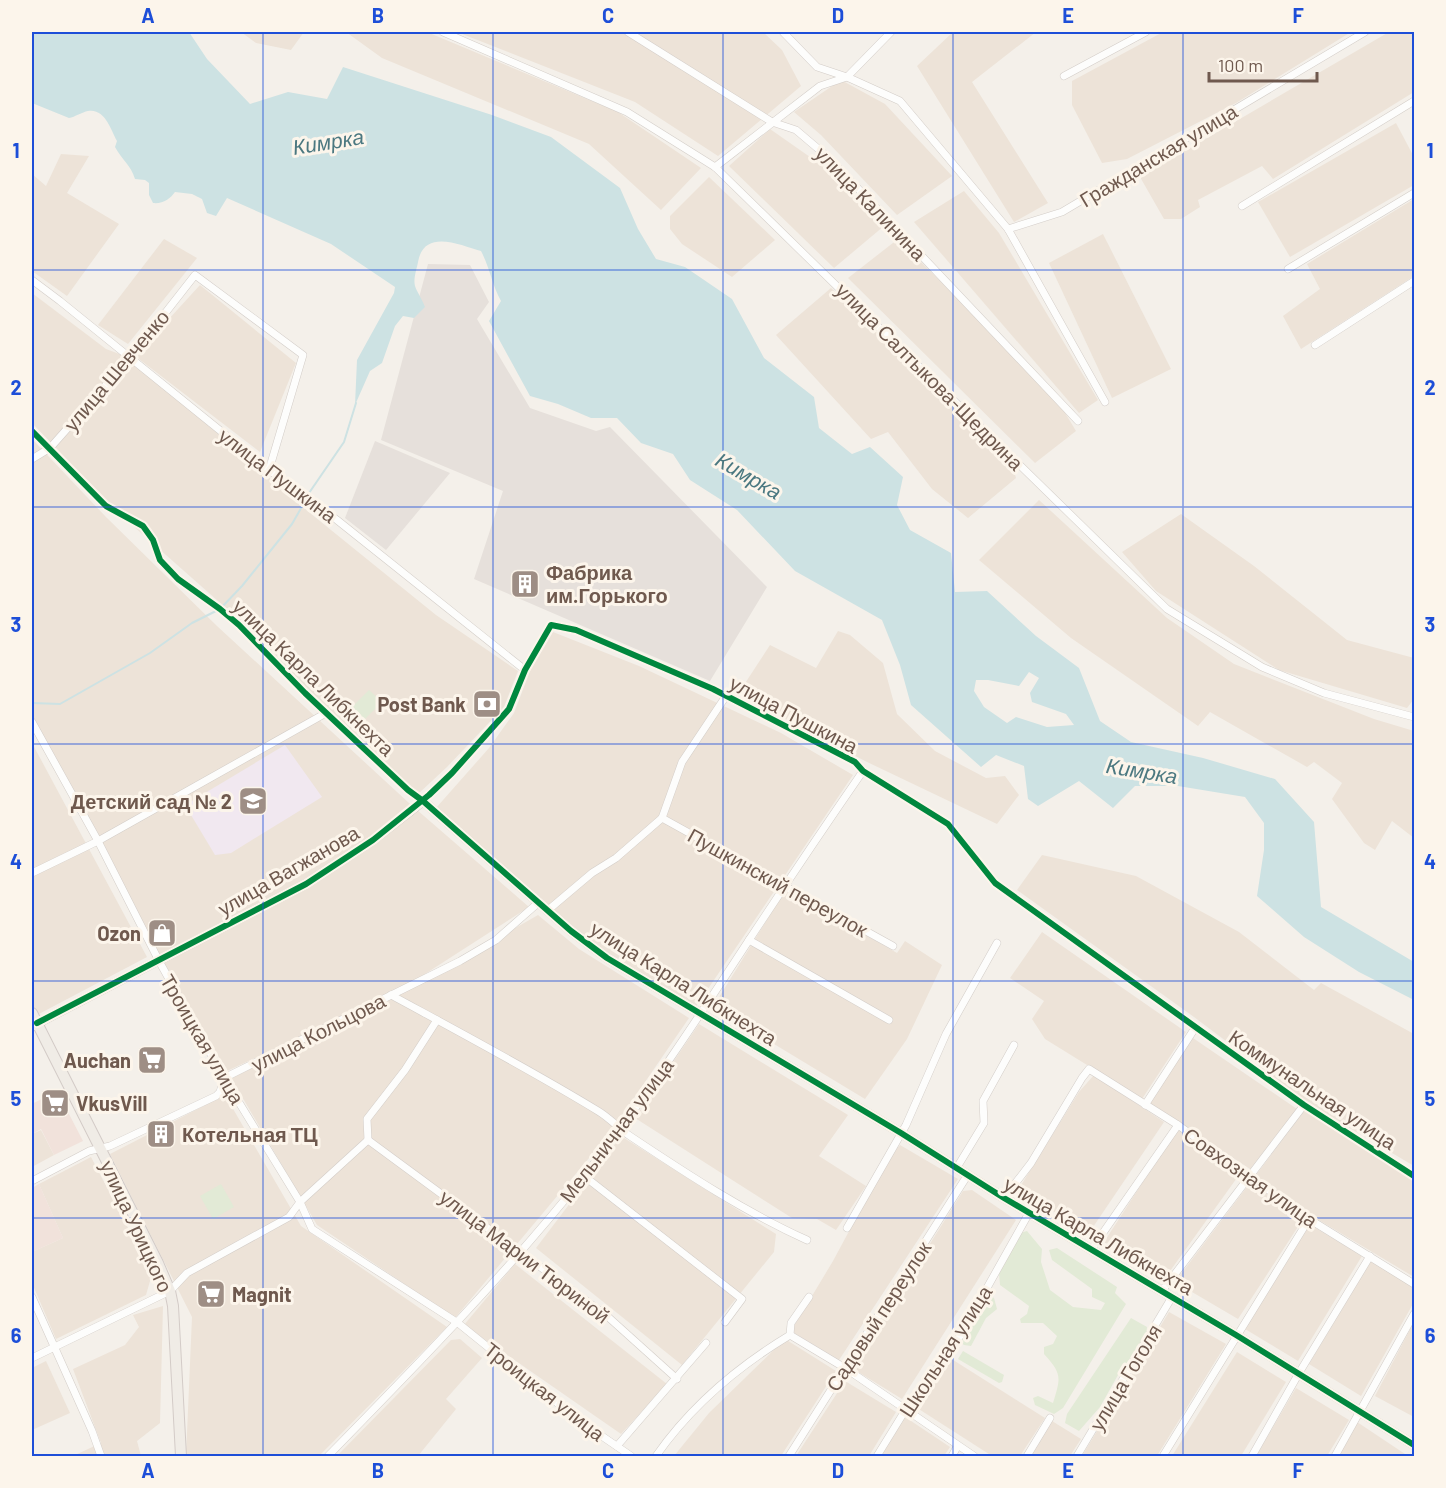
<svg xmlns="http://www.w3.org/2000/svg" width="1446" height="1488" viewBox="0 0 1446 1488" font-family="Barlow,sans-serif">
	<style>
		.residential { fill: #ede3d8 }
		.commercial { fill: #f1e2db }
		.industrial { fill: #e6e0db }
		.education { fill: #f1e8f0 }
		.green { fill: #e2ead6 }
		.water { fill: #cde2e3; fill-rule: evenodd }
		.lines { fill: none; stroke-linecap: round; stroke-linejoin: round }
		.stream { stroke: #cde2e3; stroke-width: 2 }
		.street-casing { stroke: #d3cdc8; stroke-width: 8 }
		.secondary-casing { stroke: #d3cdc6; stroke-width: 10 }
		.primary-casing { stroke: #d3cbc7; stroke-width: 12 }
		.street { stroke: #fdfdfc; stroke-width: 7 }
		.secondary { stroke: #fdfdfc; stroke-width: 9 }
		.primary { stroke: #f0ece6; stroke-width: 10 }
		.cycleway-casing { stroke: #fcf5eb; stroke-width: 10 }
		.cycleway { stroke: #00873e; stroke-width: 6 }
		.grid { fill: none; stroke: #1d4ed8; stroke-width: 1.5; stroke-opacity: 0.55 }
		.labels { text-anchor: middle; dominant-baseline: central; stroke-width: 6; stroke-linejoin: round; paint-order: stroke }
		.street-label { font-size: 20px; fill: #6f594e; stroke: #fcf5eb }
		.poi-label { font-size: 20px; font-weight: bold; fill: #6f594e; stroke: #fcf5eb; text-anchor: start }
		.water-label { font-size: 21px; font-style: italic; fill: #4b7880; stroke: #fcf5eb }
		.neatline { fill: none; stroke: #1d4ed8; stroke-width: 2 }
		.grid-label { font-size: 20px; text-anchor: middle; font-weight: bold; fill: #1d4ed8 }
	</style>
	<rect width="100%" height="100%" fill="#f4f0ea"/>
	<g class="residential">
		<polygon points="241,32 304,32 291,50 256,43"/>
		<polygon points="346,32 427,32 618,112 701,168 661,210 589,144 382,58"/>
		<polygon points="457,32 763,32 782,50 801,86 718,156 635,102"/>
		<polygon points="953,32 1036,32 972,82 1048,203 1014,222 917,66"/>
		<polygon points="1163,32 1351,32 1236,103 1127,159 1102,163 1072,105 1072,81"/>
		<polygon points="1389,32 1414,32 1414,92 1273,179 1262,166 1198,200 1200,207 1181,219 1164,219 1140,177"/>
		<polygon points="841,80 885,104 952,176 897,215 821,135 794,112"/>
		<polygon points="1396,123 1414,157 1414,185 1290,257 1258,202"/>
		<polygon points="770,129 830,171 884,226 834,268 729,166"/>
		<polygon points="61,154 89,156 67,193 119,224 67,296 32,271 32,174 46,186"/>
		<polygon points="709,177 775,240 732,277 682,244 670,229 670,216"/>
		<polygon points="964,191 999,233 1098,400 1079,413 914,222"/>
		<polygon points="1414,199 1414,276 1301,349 1283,316 1320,289 1307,264"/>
		<polygon points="1103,234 1171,369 1112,398 1049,263"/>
		<polygon points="164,239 197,258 128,344 98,325"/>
		<polygon points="898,239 1055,396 1076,431 1035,463 848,278"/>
		<polygon points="200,285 296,363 260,452 135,356"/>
		<polygon points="831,288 1011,461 1016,478 968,518 932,489 888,432 871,439 776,335"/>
		<polygon points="32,293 106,349 130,358 310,513 436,615 518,671 504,707 447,767 417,795 309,691 253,632 114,509 32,423"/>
		<polygon points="32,439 106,517 217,626 409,803 529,907 397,992 227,1071 160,957 32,718"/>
		<polygon points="1039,500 1167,618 1234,664 1374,719 1414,731 1414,838 1392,821 1375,850 1364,843 1332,799 1342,783 1314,762 1307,767 1210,712 1198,726 1071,638 979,560"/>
		<polygon points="1181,514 1254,566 1347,640 1414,658 1414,699 1407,708 1279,670 1156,591 1122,552"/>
		<polygon points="838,631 850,635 883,663 897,714 935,751 986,778 1005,776 1019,795 997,824 865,761 738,694 770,645 816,668"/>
		<polygon points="553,632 639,666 781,733 853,775 695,1008 586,939 436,808 489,748 514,713 530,671"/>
		<polygon points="32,743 147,957 37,1015 32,1005"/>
		<polygon points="1042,855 1136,876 1239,932 1314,990 1321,983 1414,1034 1414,1166 1311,1105 1194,1017 1017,890"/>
		<polygon points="786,889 897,953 905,941 942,965 907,1039 865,1099 713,1007"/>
		<polygon points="538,915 579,949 689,1018 610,1133 455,1318 317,1225 231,1078 399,995"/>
		<polygon points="1042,932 1186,1032 1142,1099 1045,1039 1032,1019 1044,1001 1010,978"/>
		<polygon points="699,1024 848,1115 819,1156 866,1186 836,1230 817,1219 792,1218 635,1118"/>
		<polygon points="1193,1038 1297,1109 1250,1169 1148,1102"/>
		<polygon points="1094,1075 1164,1122 1089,1233 1018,1190 1079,1092"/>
		<polygon points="225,1095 301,1226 447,1327 319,1456 186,1456 192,1317 110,1154"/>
		<polygon points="1305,1110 1414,1177 1414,1277 1307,1213 1238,1319 1175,1282"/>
		<polygon points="1178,1128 1239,1175 1165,1278 1104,1242"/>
		<polygon points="41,1130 54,1155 32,1167 32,1134"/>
		<polygon points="621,1136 776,1234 774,1252 682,1365 536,1248"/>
		<polygon points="900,1145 958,1179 839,1360 791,1331 833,1261 889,1157"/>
		<polygon points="91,1157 152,1274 146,1295 56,1339 32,1283 32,1252 63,1238 39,1184"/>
		<polygon points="972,1190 1016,1220 902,1399 855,1370 856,1362 963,1191"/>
		<polygon points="1309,1224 1362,1256 1298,1361 1245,1329"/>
		<polygon points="1371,1261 1414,1288 1414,1302 1361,1396 1309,1364"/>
		<polygon points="515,1264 667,1384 621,1434 464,1325"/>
		<polygon points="163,1306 160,1423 137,1441 141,1456 73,1456 101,1443 73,1369 125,1345 139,1327 133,1315"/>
		<polygon points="1169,1312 1226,1344 1157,1456 1082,1456"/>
		<polygon points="1414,1322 1414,1417 1375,1396"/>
		<polygon points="460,1339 482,1358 446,1399 456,1409 418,1456 337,1456 451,1340"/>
		<polygon points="785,1339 836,1371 781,1456 674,1456 709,1413"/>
		<polygon points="1237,1352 1286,1382 1241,1456 1172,1456"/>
		<polygon points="950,1358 1045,1418 1020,1456 992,1456 914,1406"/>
		<polygon points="46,1361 70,1413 32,1430 32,1368"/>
		<polygon points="845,1381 896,1412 869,1456 796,1456"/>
		<polygon points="1296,1388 1349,1420 1327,1456 1256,1456"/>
		<polygon points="905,1417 950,1447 944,1456 881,1456"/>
		<polygon points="1052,1421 1081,1439 1070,1456 1029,1456"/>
		<polygon points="1357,1422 1408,1456 1337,1456"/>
	</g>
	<g class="commercial">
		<polygon points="57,1091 83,1141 54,1155 41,1129 32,1134 32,1104"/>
		<polygon points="39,1184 63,1238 32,1252 32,1188"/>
	</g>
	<g class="industrial">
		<polygon points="428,264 470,265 489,302 477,319 530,408 596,431 610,427 767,587 710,681 474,579 503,491 381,440"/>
		<polygon points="375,441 450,473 386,550 345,518"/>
	</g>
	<polygon class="education" points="285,745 322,797 231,853 215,855 185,805"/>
	<g class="green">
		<polygon points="369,690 382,702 360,724 347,712"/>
		<polygon points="221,1184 234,1207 213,1219 200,1196"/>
		<path d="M1027 1231 1042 1249 1041 1262 1050 1290 1073 1307 1101 1310 1105 1303 1092 1297V1289L1052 1260 1049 1250 1057 1248 1117 1287 1115 1293 1126 1304 1063 1408 1054 1414 1035 1405 1033 1398 1038 1396 1053 1403C1061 1377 1062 1374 1044 1354V1347L1053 1344 1057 1336 1043 1323H1021L1020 1319 1027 1314 1029 1306 1000 1285 999 1273 1020 1233Z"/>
		<polygon points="987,1293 994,1298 997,1309 986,1318 971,1346 964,1345 959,1341"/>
		<polygon points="1131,1318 1147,1327 1146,1336 1118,1375 1100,1407 1079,1431 1065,1423 1067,1414"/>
		<polygon points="963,1351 1004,1375 1002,1382 999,1383 958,1359"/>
	</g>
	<path class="water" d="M32 32H189L207 59 250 104 288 92 327 99 343 67 492 115 551 137 620 188 638 229 656 259 685 267 732 299 764 358 814 397 819 428 852 454 870 447 903 477 897 505 910 530 951 553 955 592 987 591 1036 636 1079 668 1100 721 1131 742 1203 758 1275 779 1314 822 1321 907 1414 962V1000L1359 972 1304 937 1257 896 1264 850V823L1245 797 1178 786H1135L1113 808 1079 781 1038 806 1028 799 1024 766 996 755 981 767 911 705 900 665 882 620 795 571 737 510 690 480 673 454 641 443 617 418H591L558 404 530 396 489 321 501 301C492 285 490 268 481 251 460 245 424 228 418 262 417 268 413 279 415 286 416 290 423 301 425 307L414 318 403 316 395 326 382 363 370 371 355 405 357 360 394 293 395 287 331 244 227 198 216 216 207 213 202 199 192 194 175 192C170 199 163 204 153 203L149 195V183L145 180 135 179C131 165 122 160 115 147L117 141C111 130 105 108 88 111 82 112 75 117 69 118L32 103ZM1029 672 1039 678 1030 693 1032 702 1066 714 1074 725 1047 727 1016 717 1007 723 984 707 974 691 976 680H988L1019 686Z"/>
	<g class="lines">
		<g class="stream">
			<polyline points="309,493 344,442 356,403"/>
			<polyline points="32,703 60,704 150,653 192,623 220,609 242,586 292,524 304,503"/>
		</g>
		<g class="street-casing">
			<g id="street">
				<polyline points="443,32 627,112 715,167 1167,609 1262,667 1324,693 1414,717"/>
				<polyline points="628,32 772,122 796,130 829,158 1078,421"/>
				<polyline points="783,32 817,67 847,77 900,101 1008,229 1105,402"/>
				<polyline points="1064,76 1146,32"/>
				<polyline points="715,167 820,86 847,77 891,32"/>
				<polyline points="1242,206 1414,101"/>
				<polyline points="1008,229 1062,212 1365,32"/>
				<polyline points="1288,269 1414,193"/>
				<polyline points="32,280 60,301 269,470 337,520 525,670"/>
				<polyline points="1315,345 1414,281"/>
				<polyline points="32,431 106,506 143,526 153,540 160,560 178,579 220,609 239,625 305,693 408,790 423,801 452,773 509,709 525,670 551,625 576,630 713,689 855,762 863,771 948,824 995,883 1304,1105 1414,1176"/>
				<polyline points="32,459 50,448 130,358 195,275 303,355 269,470"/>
				<polyline points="32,722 98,841 159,961 224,1078 300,1202 312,1229 458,1323 577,1419 631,1456"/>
				<polyline points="662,818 893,946"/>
				<polyline points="32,873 98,841 326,713"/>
				<polyline points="547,911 592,873 616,858 662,818 682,762 726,696"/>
				<polyline points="749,940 889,1020"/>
				<path d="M391 995C461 1033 531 1070 598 1111 610 1118 619 1129 630 1136 687 1174 745 1212 807 1240"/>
				<polyline points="1145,1105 1195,1028"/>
				<polyline points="368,1140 607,1316 677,1379"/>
				<polyline points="368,1140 367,1119 405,1070 437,1020"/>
				<polyline points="956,1169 984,1123 983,1101 1014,1045"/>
				<polyline points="584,1176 742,1299 725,1322"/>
				<polyline points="32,1181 89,1151 110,1146 216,1096 220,1092 224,1078 460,961 496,940 538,903"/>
				<polyline points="1004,1198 1031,1163 1082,1078 1089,1069 1178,1125 1309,1219 1414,1284"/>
				<polyline points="847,1228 906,1125 946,1034 997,943"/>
				<polyline points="1091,1250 1178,1125"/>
				<polyline points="1162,1291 1304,1105"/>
				<polyline points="32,1297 92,1431 101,1456"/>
				<polyline points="790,1335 845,1368 974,1456"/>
				<polyline points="32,1358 170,1291 187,1273 289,1217 300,1202 368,1140"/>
				<polyline points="617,1446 706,1343"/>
				<path d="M328 1456C417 1365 505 1275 585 1175 645 1099 698 1018 751 937 788 881 825 826 863 771"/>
				<path d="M656 1456C691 1406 737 1367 790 1335L791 1323 809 1297"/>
				<polyline points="789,1456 967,1176"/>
				<polyline points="877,1456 906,1409 929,1380 960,1336 1029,1213"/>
				<polyline points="952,1456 957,1447"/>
				<polyline points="1027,1456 1050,1418"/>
				<polyline points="1077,1456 1172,1297"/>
				<polyline points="1163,1456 1309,1219"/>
				<polyline points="1252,1456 1299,1373 1370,1256"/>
				<polyline points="1335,1456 1414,1314"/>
			</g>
		</g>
		<g class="secondary-casing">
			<polyline id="secondary" points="32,1026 306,884 373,840 423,801 571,931 607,958 901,1133 1004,1198 1236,1335 1414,1445"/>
		</g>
		<g class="primary-casing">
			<polyline id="primary" points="32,1013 158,1263 170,1291 173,1306 181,1456"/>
		</g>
		<use href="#street" class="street"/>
		<use href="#secondary" class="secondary"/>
		<use href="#primary" class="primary"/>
		<g class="cycleway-casing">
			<g id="cycleway">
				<polyline points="32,431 106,506 143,526 153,540 160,560 178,579 220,609 239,625 305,693 408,790 423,801 571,931 607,958 901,1133 1004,1198 1236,1335 1414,1445"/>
				<polyline points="37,1023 306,884 373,840 429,795 452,773 509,709 525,670 551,625 576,630 713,689 855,762 863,771 948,824 995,883 1304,1105 1414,1176"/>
			</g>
		</g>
		<use href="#cycleway" class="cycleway"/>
	</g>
	<path class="grid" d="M263 32V1456M493 32V1456M723 32V1456M953 32V1456M1183 32V1456M32 270H1414M32 507H1414M32 744H1414M32 981H1414M32 1218H1414"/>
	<defs>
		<g id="building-square" transform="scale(1.5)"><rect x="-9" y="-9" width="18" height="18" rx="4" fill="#9e8e85" stroke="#fcf5eb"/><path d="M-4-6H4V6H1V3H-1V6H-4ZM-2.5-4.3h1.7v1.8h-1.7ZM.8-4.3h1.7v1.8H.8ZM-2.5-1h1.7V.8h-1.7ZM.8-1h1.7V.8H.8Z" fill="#fff"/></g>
		<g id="bank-square" transform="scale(1.5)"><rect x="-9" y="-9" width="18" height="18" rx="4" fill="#9e8e85" stroke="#fcf5eb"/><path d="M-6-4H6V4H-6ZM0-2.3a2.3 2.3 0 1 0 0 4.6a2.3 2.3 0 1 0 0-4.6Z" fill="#fff"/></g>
		<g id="school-square" transform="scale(1.5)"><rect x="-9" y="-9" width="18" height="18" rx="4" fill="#9e8e85" stroke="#fcf5eb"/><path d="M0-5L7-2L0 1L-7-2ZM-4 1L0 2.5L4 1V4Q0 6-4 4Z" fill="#fff"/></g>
		<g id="shop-square" transform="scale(1.5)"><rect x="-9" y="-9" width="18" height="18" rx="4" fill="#9e8e85" stroke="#fcf5eb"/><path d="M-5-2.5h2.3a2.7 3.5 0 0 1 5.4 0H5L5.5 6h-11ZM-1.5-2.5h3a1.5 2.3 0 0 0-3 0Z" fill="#fff"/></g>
		<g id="supermarket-square" transform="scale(1.5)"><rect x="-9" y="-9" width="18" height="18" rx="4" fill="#9e8e85" stroke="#fcf5eb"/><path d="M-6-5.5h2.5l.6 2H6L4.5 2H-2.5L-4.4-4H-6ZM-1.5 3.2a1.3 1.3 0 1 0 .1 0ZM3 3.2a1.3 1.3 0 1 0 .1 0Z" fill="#fff"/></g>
	</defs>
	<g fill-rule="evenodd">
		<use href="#building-square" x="525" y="584"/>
		<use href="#bank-square" x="487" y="704"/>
		<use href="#school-square" x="253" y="801"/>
		<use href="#shop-square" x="162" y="933"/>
		<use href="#supermarket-square" x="152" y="1060"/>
		<use href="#supermarket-square" x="55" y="1103"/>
		<use href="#building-square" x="161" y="1134"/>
		<use href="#supermarket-square" x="211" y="1294"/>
	</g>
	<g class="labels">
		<g class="street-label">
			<text transform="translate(1158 155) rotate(-31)">Гражданская улица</text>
			<text transform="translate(871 203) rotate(46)">улица Калинина</text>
			<text transform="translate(116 370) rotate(-50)">улица Шевченко</text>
			<text transform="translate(930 376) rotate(45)">улица Салтыкова-Щедрина</text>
			<text transform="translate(278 475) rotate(37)">улица Пушкина</text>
			<text transform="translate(314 677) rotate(44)">улица Карла Либкнехта</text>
			<text transform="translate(794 714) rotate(28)">улица Пушкина</text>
			<text transform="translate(288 870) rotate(-30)">улица Вагжанова</text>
			<text transform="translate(778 882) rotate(29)">Пушкинский переулок</text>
			<text transform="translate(684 983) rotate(32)">улица Карла Либкнехта</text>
			<text transform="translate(318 1032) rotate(-27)">улица Кольцова</text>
			<text transform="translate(203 1039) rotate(60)">Троицкая улица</text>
			<text transform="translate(1313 1089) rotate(34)">Коммунальная улица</text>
			<text transform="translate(616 1130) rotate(-53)">Мельничная улица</text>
			<text transform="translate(1251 1177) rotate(35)">Совхозная улица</text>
			<text transform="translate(137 1226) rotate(65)">улица Урицкого</text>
			<text transform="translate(1099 1235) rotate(30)">улица Карла Либкнехта</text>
			<text transform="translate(525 1256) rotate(37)">улица Марии Тюриной</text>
			<text transform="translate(878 1316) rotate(-57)">Садовый переулок</text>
			<text transform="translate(945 1351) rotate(-57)">Школьная улица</text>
			<text transform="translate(1125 1377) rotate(-59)">улица Гоголя</text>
			<text transform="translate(545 1391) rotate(38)">Троицкая улица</text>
		</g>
		<g class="poi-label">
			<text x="546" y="572">Фабрика<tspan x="546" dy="23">им.Горького</tspan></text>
			<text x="466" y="704" text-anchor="end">Post Bank</text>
			<text x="232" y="801" text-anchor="end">Детский сад № 2</text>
			<text x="141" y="933" text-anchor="end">Ozon</text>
			<text x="131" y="1060" text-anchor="end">Auchan</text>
			<text x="76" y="1103">VkusVill</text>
			<text x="182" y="1134">Котельная ТЦ</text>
			<text x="232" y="1294">Magnit</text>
		</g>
		<g class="water-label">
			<text transform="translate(328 141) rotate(-9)">Кимрка</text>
			<text transform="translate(749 475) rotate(30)">Кимрка</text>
			<text transform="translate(1142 770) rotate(9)">Кимрка</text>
		</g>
	</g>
	<rect width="1446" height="1488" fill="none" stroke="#fcf5eb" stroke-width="66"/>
	<path d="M1209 72v9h108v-9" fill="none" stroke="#6f594e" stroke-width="3"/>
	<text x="1218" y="72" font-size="18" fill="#6f594e" stroke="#fcf5eb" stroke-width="4.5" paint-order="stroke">100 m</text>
	<rect x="33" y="33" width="1380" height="1422" class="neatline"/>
	<g class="grid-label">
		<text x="148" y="23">A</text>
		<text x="378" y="23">B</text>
		<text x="608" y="23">C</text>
		<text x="838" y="23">D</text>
		<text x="1068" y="23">E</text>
		<text x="1298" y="23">F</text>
		<text x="16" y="158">1</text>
		<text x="1430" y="158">1</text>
		<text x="16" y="395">2</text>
		<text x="1430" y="395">2</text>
		<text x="16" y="632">3</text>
		<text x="1430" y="632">3</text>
		<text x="16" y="869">4</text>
		<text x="1430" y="869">4</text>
		<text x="16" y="1106">5</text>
		<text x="1430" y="1106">5</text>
		<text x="16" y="1343">6</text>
		<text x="1430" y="1343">6</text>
		<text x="148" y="1478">A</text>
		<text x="378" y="1478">B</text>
		<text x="608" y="1478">C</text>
		<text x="838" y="1478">D</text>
		<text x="1068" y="1478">E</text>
		<text x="1298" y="1478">F</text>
	</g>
</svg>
